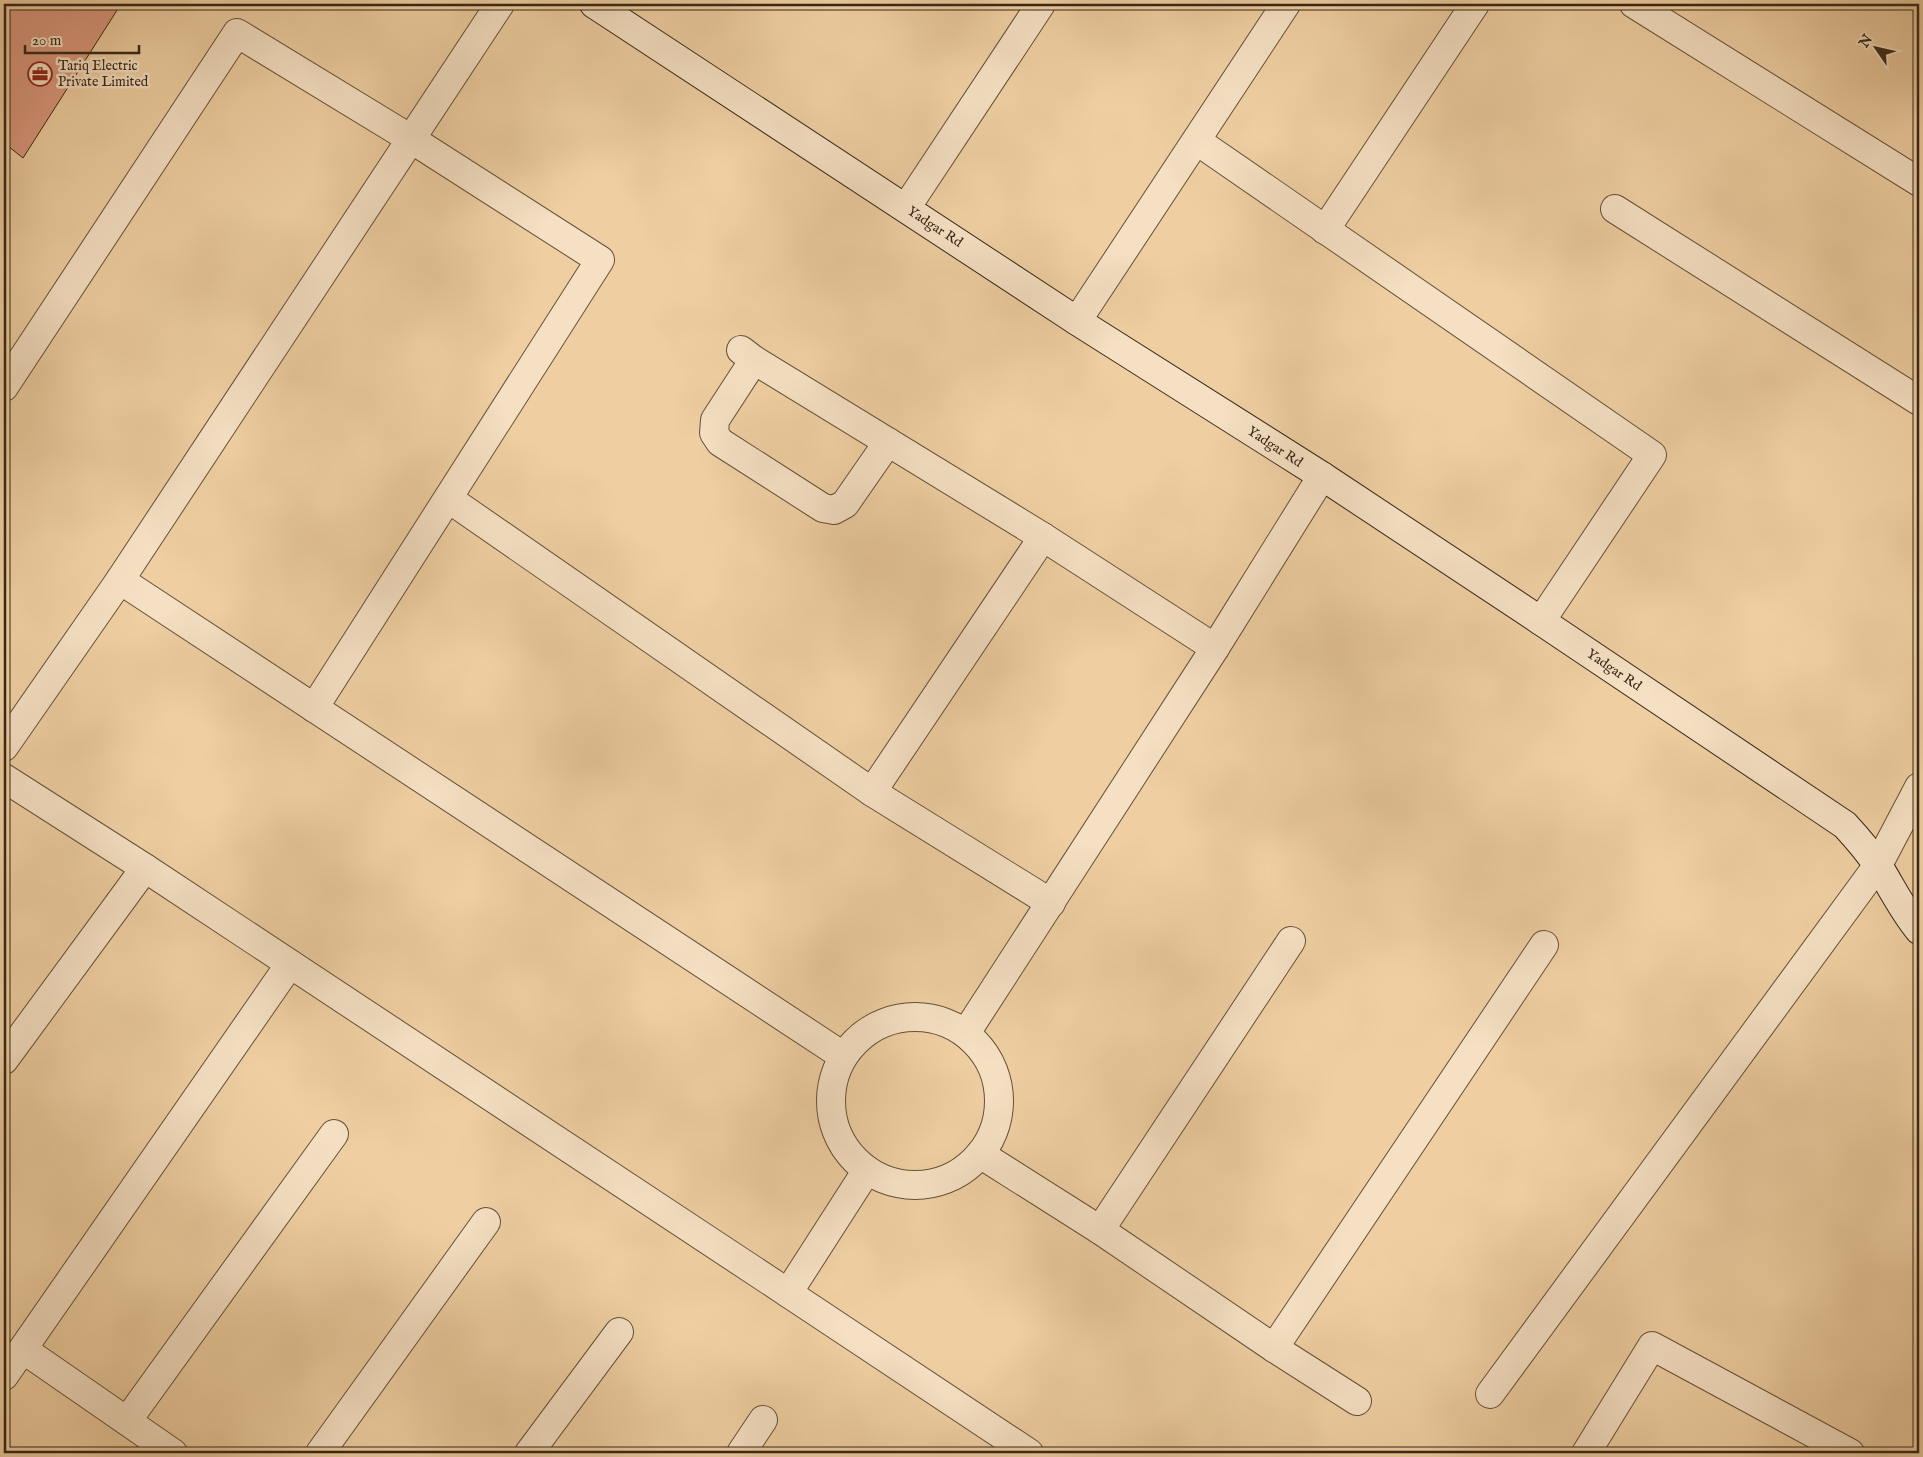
<svg xmlns="http://www.w3.org/2000/svg" width="1923" height="1457" viewBox="0 0 1923 1457" font-family="'IM FELL English',serif">
	<style>
		.building { fill: #da987e; stroke: #362718 }
		.lines { fill: none; stroke-linecap: round; stroke-linejoin: round }
		.street-casing { stroke: #64513a; stroke-width: 30 }
		.secondary-casing { stroke: #362718; stroke-width: 30 }
		.street { stroke: #f5e0c3; stroke-width: 28 }
		.secondary { stroke: #f5e0c3; stroke-width: 28 }
		.labels { text-anchor: middle; dominant-baseline: central; stroke-width: 5; stroke-linejoin: round; paint-order: stroke }
		.poi-label { font-size: 14px; fill: #362718; stroke: #f5e0c3; text-anchor: start }
		.street-label { font-size: 14px; fill: #362718; stroke: #f5e0c3 }
	</style>
	<rect width="100%" height="100%" fill="#efcfa2"/>
	<filter id="stains"><feTurbulence type="fractalNoise" baseFrequency=".004" numOctaves="4"/><feColorMatrix values="0 0 0 0 .2 0 0 0 0 .09 0 0 0 0 .02 0 0 0 .5 -.17"/></filter>
	<radialGradient id="worn" r=".72"><stop offset=".6" stop-color="#630" stop-opacity="0"/><stop offset="1" stop-color="#630" stop-opacity=".3"/></radialGradient>
	<polygon class="building" points="4,4 121,4 23,158 4,143"/>
	<g class="lines">
		<g class="street-casing">
			<g id="street">
				<polyline points="1634,4 1919,182"/>
				<polyline points="1197,141 1652,455 1541,621"/>
				<polyline points="906,208 1041,4"/>
				<polyline points="1615,209 1919,401"/>
				<polyline points="1325,230 1475,4"/>
				<polyline points="1077,321 1286,4"/>
				<polyline points="741,350 754,360 1043,537 1215,648"/>
				<polyline points="754,360 715,420 714,433 720,442 823,508 834,510 845,504 888,442"/>
				<polyline points="4,387 237,33 411,139 600,260 314,708"/>
				<polyline points="449,499 872,792 1051,903"/>
				<polyline points="120,580 843,1056"/>
				<polyline points="4,747 120,580 500,4"/>
				<polyline points="4,778 145,868 788,1293"/>
				<polyline points="872,792 1043,537"/>
				<circle cx="915" cy="1101" r="84"/>
				<polyline points="966,1033 1215,648 1322,476"/>
				<polyline points="4,1060 145,868"/>
				<polyline points="980,1154 1100,1230 1274,1348 1357,1401"/>
				<polyline points="867,1170 788,1293 1029,1453"/>
				<polyline points="1100,1230 1291,941"/>
				<polyline points="1274,1348 1544,945"/>
				<polyline points="24,1350 173,1453"/>
				<polyline points="4,1376 290,964"/>
				<polyline points="1490,1394 1878,865 1919,787"/>
				<polyline points="127,1421 334,1134"/>
				<polyline points="320,1453 486,1222"/>
				<polyline points="529,1453 619,1332"/>
				<polyline points="741,1453 763,1420"/>
				<polyline points="1586,1453 1652,1346 1850,1453"/>
			</g>
		</g>
		<g class="secondary-casing">
			<path id="secondary" d="M594 4 1077 321 1322 476 1541 621 1845 825C1857 838 1869 852 1879 867 1892 888 1903 911 1919 930"/>
		</g>
		<use href="#street" class="street"/>
		<use href="#secondary" class="secondary"/>
	</g>
	<defs>
		<g id="office-ring" transform="scale(1.25)"><circle r="9.5" fill="#f5e0c3" stroke="#8f2418" stroke-width="1.5"/><path d="M-6-3h4V-5.5h4V-3h4V5H-6ZM-1-4.5V-3h2v-1.5ZM-6 0V1H6V0Z" fill="#8f2418"/></g>
	</defs>
	<g fill-rule="evenodd">
		<use href="#office-ring" x="40" y="74"/>
	</g>
	<g class="labels">
		<g class="poi-label">
			<text x="58" y="66">Tariq Electric<tspan x="58" dy="16">Private Limited</tspan></text>
		</g>
		<g class="street-label">
			<text transform="translate(935 227) rotate(33)">Yadgar Rd</text>
			<text transform="translate(1275 447) rotate(33)">Yadgar Rd</text>
			<text transform="translate(1614 670) rotate(34)">Yadgar Rd</text>
		</g>
	</g>
	<rect width="1923" height="1457" fill="none" stroke="#efcfa2" stroke-width="20"/>
	<rect x="5" y="5" width="1913" height="1447" fill="none" stroke="#362718" stroke-width="2.5"/>
	<rect x="10" y="10" width="1903" height="1437" fill="none" stroke="#362718"/>
	<g transform="translate(1876 48) rotate(304)" stroke="#f5e0c3" stroke-width="4" paint-order="stroke">
	<path d="M0-4L9 19L0 12L-9 19Z" fill="#362718"/>
	<text y="-8" font-size="14" font-weight="bold" text-anchor="middle" fill="#362718">N</text>
	</g>
	<path d="M25 45v8h114v-8" fill="none" stroke="#362718" stroke-width="2.5"/>
	<text x="32" y="45" font-size="15" fill="#362718" stroke="#f5e0c3" stroke-width="4" paint-order="stroke">20 m</text>
	<rect width="100%" height="100%" filter="url(#stains)"/>
	<rect width="100%" height="100%" fill="url(#worn)"/>
</svg>
